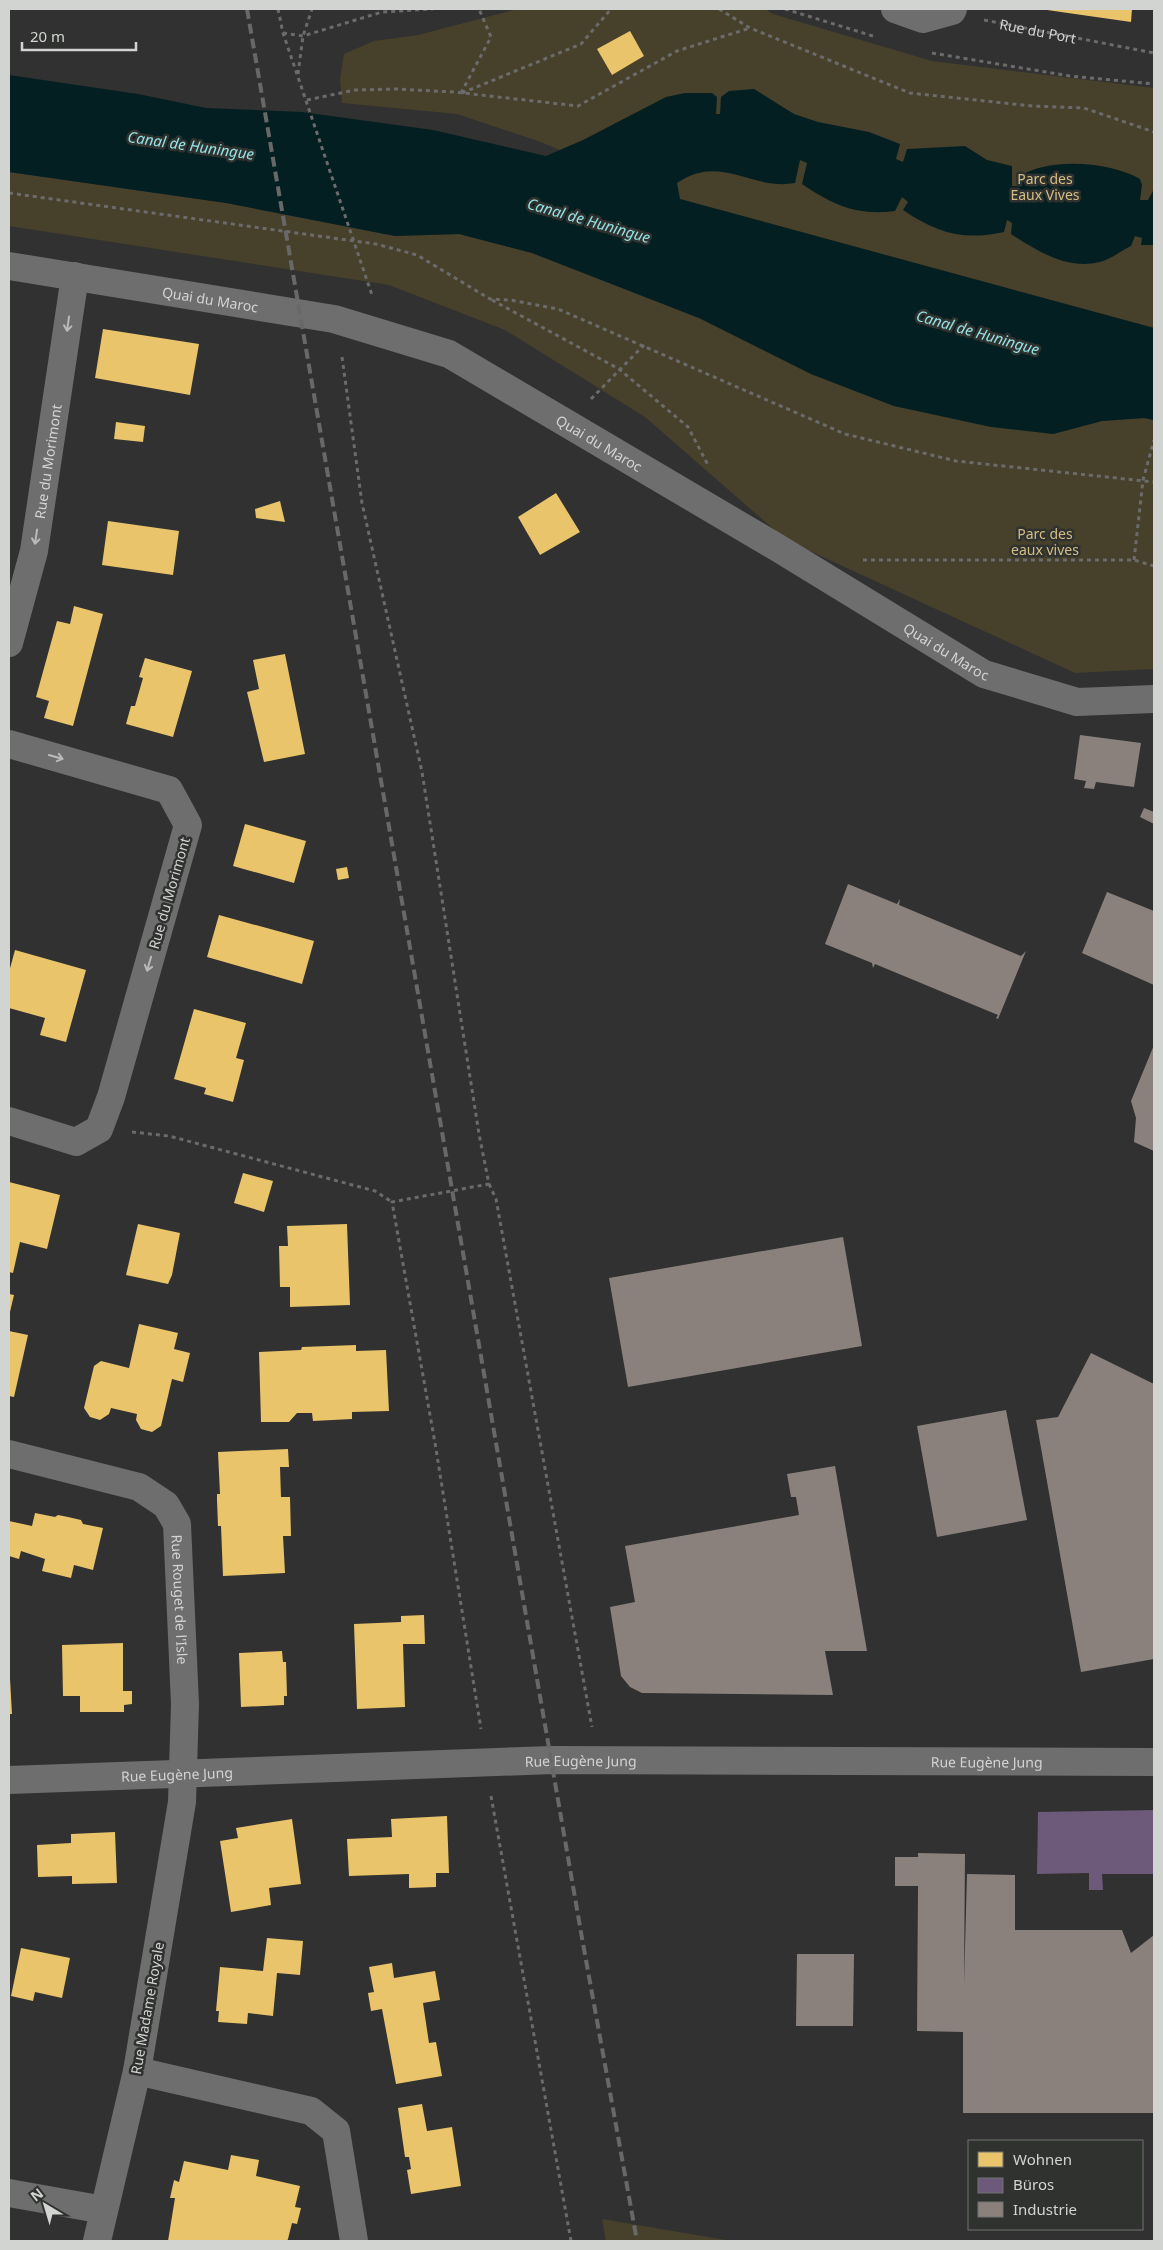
<svg xmlns="http://www.w3.org/2000/svg" width="1163" height="2250" viewBox="0 0 1163 2250" font-family="'Noto Sans',sans-serif">
	<style>
		.green { fill: #47402a }
		.water { fill: #041f21 }
		.homes { fill: #e9c46a }
		.offices { fill: #6d597a }
		.industry { fill: #8a817c }
		.lines { fill: none; stroke-linecap: round; stroke-linejoin: round }
		.path { stroke: #6b6b6b; stroke-width: 3; stroke-dasharray: 4 4; stroke-linecap: butt }
		.street { stroke: #6d6e6d; stroke-width: 28 }
		.rail { stroke: #686868; stroke-width: 4; stroke-dasharray: 10 5; stroke-linecap: butt }
		.oneway { stroke: #b9bab9 }
		.labels { text-anchor: middle; dominant-baseline: central; stroke-width: 5; stroke-linejoin: round; paint-order: stroke }
		.street-label { font-size: 14px; fill: #d2d4d2; stroke: #303230 }
		.park-label { font-size: 14px; fill: #d5be86; stroke: #303230 }
		.water-label { font-size: 15px; font-style: italic; fill: #93e2e5; stroke: #303230 }
	</style>
	<rect width="100%" height="100%" fill="#313131"/>
	<g class="green">
		<polygon points="518,9 765,9 773,14 932,61 1154,88 1154,328 679,199 538,141 457,114 342,103 340,79 344,54 374,41 418,35"/>
		<polygon points="9,172 226,203 395,236 459,234 532,253 699,318 811,374 894,406 1053,434 1102,421 1144,418 1154,420 1154,669 1075,673 786,540 645,417 505,330 389,285 9,226"/>
		<polygon points="602,2219 732,2241 606,2241"/>
	</g>
	<path class="water" d="M9 75 138 94 206 108 302 112 433 130 546 156 583 140 666 97 685 93H712L717 97 716 114H720L721 97 729 91 754 89 794 114 818 122 869 132 900 144 896 159 903 162 907 149 965 146 987 160 1012 166V186H1018L1020 176C1051 157 1110 162 1140 179L1142 185 1140 200H1148L1154 189V245H1141L1142 238 1135 236 1131 246C1121 251 1111 259 1100 262 1066 270 1038 251 1011 234L1012 223 1007 220 1004 232C963 241 937 233 903 210L908 202 902 197 895 211C857 216 833 205 802 184L807 163 800 160 795 183C751 191 721 153 677 183L680 199 1154 328V420L1144 418 1102 421 1053 434 991 427 894 406 811 374 699 318 532 253 459 234 395 236 226 203 9 172Z"/>
	<g class="homes">
		<polygon points="1047,9 1132,9 1131,22 1047,10"/>
		<polygon points="630,31 644,56 612,75 597,49"/>
		<polygon points="103,329 199,344 190,395 95,378"/>
		<polygon points="116,422 145,426 143,442 114,439"/>
		<polygon points="556,493 580,532 540,555 518,517"/>
		<polygon points="280,501 285,522 256,518 255,509"/>
		<polygon points="108,521 179,531 173,575 102,565"/>
		<polygon points="74,606 103,614 73,726 44,718 49,701 36,697 57,621 70,624"/>
		<polygon points="285,654 305,754 264,762 247,692 259,689 253,660"/>
		<polygon points="145,658 192,671 173,737 126,724 131,706 135,706 143,678 139,677"/>
		<polygon points="245,824 306,841 294,883 233,866"/>
		<polygon points="347,867 349,878 338,880 336,869"/>
		<polygon points="219,915 314,941 302,984 207,957"/>
		<polygon points="15,950 86,970 66,1042 40,1035 45,1018 9,1008 9,972"/>
		<polygon points="194,1009 246,1023 236,1058 244,1060 233,1102 204,1094 206,1088 174,1079"/>
		<polygon points="243,1173 273,1181 264,1212 234,1203"/>
		<polygon points="9,1182 60,1195 47,1249 20,1242 13,1273 9,1272"/>
		<polygon points="138,1224 180,1233 172,1275 168,1284 126,1275"/>
		<polygon points="347,1224 350,1305 290,1307 290,1287 280,1287 279,1246 288,1246 287,1226"/>
		<polygon points="9,1294 14,1295 9,1316"/>
		<polygon points="139,1324 178,1333 174,1349 190,1353 183,1382 172,1379 161,1426 152,1432 141,1429 136,1420 137,1414 111,1408 109,1414 100,1420 90,1417 84,1408 94,1366 101,1361 129,1368"/>
		<polygon points="9,1331 28,1335 14,1397 9,1396"/>
		<polygon points="356,1345 356,1351 386,1350 389,1411 352,1412 352,1419 313,1421 312,1413 297,1413 289,1422 261,1422 259,1352 301,1350 302,1347"/>
		<polygon points="288,1449 289,1467 280,1467 281,1497 290,1497 291,1536 283,1536 285,1573 223,1576 221,1526 218,1526 217,1500 217,1494 220,1494 218,1452"/>
		<polygon points="35,1513 55,1517 58,1515 68,1517 81,1520 83,1524 103,1528 93,1570 74,1565 71,1578 42,1571 45,1559 21,1551 19,1559 9,1556 9,1521 32,1526"/>
		<polygon points="424,1615 425,1644 403,1644 405,1707 357,1709 354,1624 401,1622 401,1616"/>
		<polygon points="123,1643 123,1691 132,1691 132,1704 124,1705 124,1712 80,1712 80,1696 63,1696 62,1645"/>
		<polygon points="282,1651 283,1662 286,1662 287,1696 284,1696 284,1705 241,1707 239,1653"/>
		<polygon points="9,1661 12,1714 9,1714"/>
		<polygon points="447,1816 449,1873 436,1873 436,1887 409,1888 409,1874 349,1876 347,1839 392,1837 391,1819"/>
		<polygon points="292,1819 301,1884 269,1888 271,1905 231,1912 220,1841 238,1838 236,1828"/>
		<polygon points="115,1832 117,1883 72,1884 72,1876 38,1877 37,1845 71,1843 71,1834"/>
		<polygon points="267,1938 303,1941 300,1975 277,1973 273,2016 248,2013 247,2024 218,2022 219,2011 216,2011 220,1967 263,1971"/>
		<polygon points="21,1948 70,1958 62,1998 35,1992 33,2001 11,1996"/>
		<polygon points="392,1963 394,1978 435,1971 440,2000 423,2003 429,2043 436,2042 442,2076 396,2084 382,2009 371,2011 368,1993 374,1992 369,1967"/>
		<polygon points="422,2104 427,2131 452,2127 461,2186 411,2194 407,2170 411,2169 409,2157 405,2157 398,2108"/>
		<polygon points="231,2155 259,2160 256,2176 300,2186 295,2207 301,2208 297,2224 292,2223 288,2239 287,2241 168,2241 175,2198 170,2198 174,2180 179,2182 184,2161 228,2170"/>
	</g>
	<polygon class="offices" points="1154,1810 1154,1874 1102,1874 1103,1890 1089,1890 1089,1873 1037,1874 1038,1812"/>
	<g class="industry">
		<polygon points="1080,735 1141,743 1134,787 1096,782 1094,789 1084,788 1086,781 1074,779"/>
		<polygon points="1144,808 1154,812 1154,824 1140,817"/>
		<polygon points="848,884 897,904 900,899 899,905 1021,956 1026,951 998,1019 996,1018 998,1015 875,964 873,968 872,963 825,944"/>
		<polygon points="1107,892 1154,911 1154,985 1082,953"/>
		<polygon points="1154,1045 1154,1151 1134,1142 1136,1118 1131,1101"/>
		<polygon points="843,1237 862,1346 628,1387 609,1278"/>
		<polygon points="1091,1353 1154,1384 1154,1659 1081,1672 1036,1420 1058,1417"/>
		<polygon points="1006,1410 1027,1520 937,1537 917,1426"/>
		<polygon points="835,1466 867,1651 825,1651 833,1695 642,1693 630,1687 621,1676 610,1607 635,1602 625,1546 799,1515 796,1497 791,1497 787,1474"/>
		<polygon points="918,1853 965,1854 964,1984 967,1874 1015,1875 1015,1930 1122,1930 1131,1953 1154,1935 1154,2113 963,2113 963,2032 917,2031 918,1886 895,1886 895,1857 918,1857"/>
		<polygon points="797,1954 854,1954 853,2026 796,2026"/>
	</g>
	<g class="lines">
		<g class="path">
			<polyline points="278,9 283,33 372,295"/>
			<polyline points="719,9 750,28 910,93 1032,106 1084,108 1154,132"/>
			<polyline points="785,9 873,36"/>
			<path id="s1" d="M984 20 1154 53"/>
			<polyline points="283,33 303,36 382,12 433,9"/>
			<polyline points="932,53 1070,76 1154,84"/>
			<polyline points="298,74 303,36 312,9"/>
			<polyline points="461,93 491,37 479,9"/>
			<polyline points="462,93 581,44 611,9"/>
			<polyline points="307,100 355,90 396,89 454,92 578,106 677,51 750,28"/>
			<polyline points="9,193 376,244 417,255 490,299 510,300 558,309 845,434 956,461 1154,482"/>
			<polyline points="492,300 619,369 688,427 709,467"/>
			<polyline points="342,357 362,503 422,772 479,1134 489,1184 392,1202 435,1443 481,1729"/>
			<polyline points="591,399 644,345"/>
			<polyline points="863,560 1134,560 1154,566"/>
			<polyline points="1134,560 1143,480 1154,440"/>
			<polyline points="132,1132 169,1136 375,1191 392,1202"/>
			<polyline points="489,1184 496,1199 592,1727"/>
			<polyline points="491,1796 571,2241"/>
		</g>
		<g class="street">
			<polyline points="895,9 923,19 952,11 953,9"/>
			<path id="s2" d="M9 266 334 319 449 354 778 548 984 674 1077 702 1154 699"/>
			<path id="s3" d="M9 643 34 551 75 276"/>
			<polyline points="9,744 169,790 188,825 111,1097 99,1129 76,1142 9,1121"/>
			<path id="s4" d="M9 1454 139 1487 166 1505 177 1524 185 1704 182 1802 137 2071 97 2241"/>
			<path id="s5" d="M9 1780 552 1760 1154 1762"/>
			<polyline points="137,2071 311,2111 336,2131 354,2241"/>
			<polyline points="9,2193 104,2210"/>
		</g>
		<polyline class="rail" points="247,9 582,1938 637,2241"/>
	</g>
	<defs><path id="oneway-shaft" d="M-6 0H5M1.5-3L5.5 0L1.5 3" fill="none" stroke-width="1.6" stroke-linecap="round" stroke-linejoin="round" transform="scale(1.25)"/></defs>
	<g class="oneway">
		<use href="#oneway-shaft" transform="translate(68 324) rotate(98)"/>
		<use href="#oneway-shaft" transform="translate(36 537) rotate(98)"/>
		<use href="#oneway-shaft" transform="translate(56 757) rotate(16)"/>
		<use href="#oneway-shaft" transform="translate(149 964) rotate(106)"/>
	</g>
	<g class="labels">
		<g class="street-label">
			<text stroke="none"><textPath href="#s1" startOffset="55">Rue du Port</textPath></text>
			<text stroke="none"><textPath href="#s2" startOffset="204">Quai du Maroc</textPath></text>
			<text stroke="none"><textPath href="#s2" startOffset="624">Quai du Maroc</textPath></text>
			<text stroke="none"><textPath href="#s3" startOffset="186">Rue du Morimont</textPath></text>
			<text stroke="none"><textPath href="#s2" startOffset="1029">Quai du Maroc</textPath></text>
			<text transform="translate(169 893) rotate(-74)">Rue du Morimont</text>
			<text stroke="none"><textPath href="#s4" startOffset="264">Rue Rouget de l'Isle</textPath></text>
			<text stroke="none"><textPath href="#s5" startOffset="572">Rue Eugène Jung</textPath></text>
			<text stroke="none"><textPath href="#s5" startOffset="978">Rue Eugène Jung</textPath></text>
			<text stroke="none"><textPath href="#s5" startOffset="168">Rue Eugène Jung</textPath></text>
			<text transform="translate(147 2008) rotate(-80)">Rue Madame Royale</text>
		</g>
		<g class="park-label">
			<text x="1045" y="178">Parc des<tspan x="1045" dy="16">Eaux Vives</tspan></text>
			<text x="1045" y="533">Parc des<tspan x="1045" dy="16">eaux vives</tspan></text>
		</g>
		<g class="water-label">
			<text transform="translate(191 145) rotate(8)">Canal de Huningue</text>
			<text transform="translate(589 220) rotate(16)">Canal de Huningue</text>
			<text transform="translate(978 332) rotate(16)">Canal de Huningue</text>
		</g>
	</g>
	<rect width="1163" height="2250" fill="none" stroke="#d2d4d2" stroke-width="20"/>
	<rect x="968" y="2140" width="175" height="90" fill="#303230" stroke="#717371"/>
	<rect x="978" y="2152" width="25" height="15" fill="#e9c46a" stroke="#717371"/>
	<text x="1013" y="2165" font-size="15" fill="#d2d4d2">Wohnen</text>
	<rect x="978" y="2178" width="25" height="15" fill="#6d597a" stroke="#717371"/>
	<text x="1013" y="2190" font-size="15" fill="#d2d4d2">Büros</text>
	<rect x="978" y="2202" width="25" height="15" fill="#8a817c" stroke="#717371"/>
	<text x="1013" y="2215" font-size="15" fill="#d2d4d2">Industrie</text>
	<g transform="translate(45 2205) rotate(322)" stroke="#303230" stroke-width="4" paint-order="stroke">
	<path d="M0-4L9 19L0 12L-9 19Z" fill="#d2d4d2"/>
	<text y="-8" font-size="14" font-weight="bold" text-anchor="middle" fill="#d2d4d2">N</text>
	</g>
	<path d="M22 42v8h114v-8" fill="none" stroke="#d2d4d2" stroke-width="2.5"/>
	<text x="30" y="42" font-size="15" fill="#d2d4d2" stroke="#303230" stroke-width="4" paint-order="stroke">20 m</text>
</svg>
